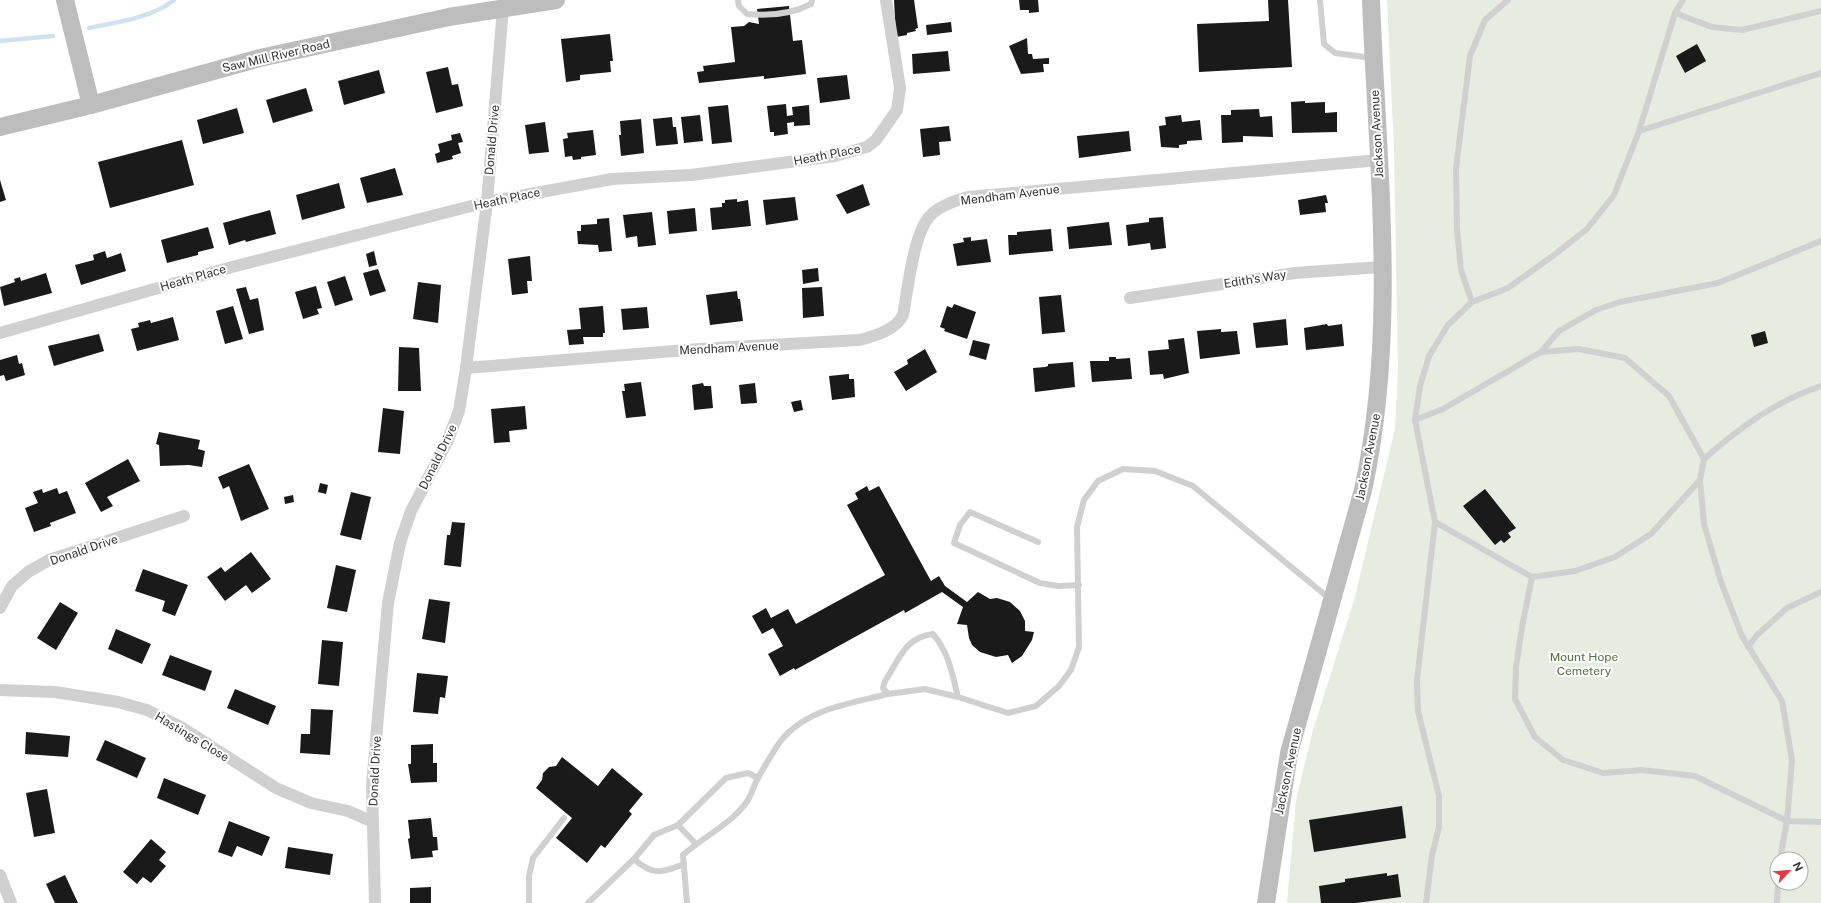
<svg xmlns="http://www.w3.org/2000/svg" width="1821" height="903" viewBox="0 0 1821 903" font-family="'Public Sans',sans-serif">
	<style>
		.green { fill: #e6ecdf; fill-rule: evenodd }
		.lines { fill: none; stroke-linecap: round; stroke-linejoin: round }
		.stream { stroke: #cfe2ee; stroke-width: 4.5 }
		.building { fill: #1a1a1a }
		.lane { stroke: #d0d0d0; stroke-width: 6 }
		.street { stroke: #d0d0d0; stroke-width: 12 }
		.secondary { stroke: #bdbdbd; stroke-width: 18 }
		.labels { text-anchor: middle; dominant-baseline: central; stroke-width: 4; stroke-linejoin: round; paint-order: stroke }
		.street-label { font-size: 12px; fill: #333; stroke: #fff }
		.park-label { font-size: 12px; fill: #56703f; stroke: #fff }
	</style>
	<rect width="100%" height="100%" fill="#fff"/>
	<path class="green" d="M1387 0H1821V903H1287L1296 800 1313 730 1355 597 1395 428 1398 369 1394 149ZM1777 859H1801V883H1777Z"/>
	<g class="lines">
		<g class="stream">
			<path d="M89 28C117 22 152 18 174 0"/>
			<polyline points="0,41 53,36"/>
		</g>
	</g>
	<g class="building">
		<polygon points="894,0 914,0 918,28 915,29 916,31 907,33 907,35 896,37"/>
		<polygon points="1019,0 1038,0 1039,12 1029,13 1029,10 1020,10"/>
		<polygon points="1268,0 1288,0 1292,67 1199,72 1197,24 1269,21"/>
		<polygon points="789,6 793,41 802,40 806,74 764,79 764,76 699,83 697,72 704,71 703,66 735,62 731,27 744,26 749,22 759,24 757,9"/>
		<polygon points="951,22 952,32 927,35 926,25"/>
		<polygon points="610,34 613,61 610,61 611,72 580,75 580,80 566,82 561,39"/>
		<polygon points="1027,38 1028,54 1032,54 1033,59 1049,58 1049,64 1043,64 1044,72 1021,74 1009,46"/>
		<polygon points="1697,44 1706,61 1685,73 1676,56"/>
		<polygon points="948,51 950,71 913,74 912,54"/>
		<polygon points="448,67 452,85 458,84 463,106 436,113 426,72"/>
		<polygon points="379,70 385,93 344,105 338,81"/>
		<polygon points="847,75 850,99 820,103 817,78"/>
		<polygon points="306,88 313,111 273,123 266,100"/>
		<polygon points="1305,101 1305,103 1325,102 1325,113 1337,112 1337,132 1292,133 1291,102"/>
		<polygon points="786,104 787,116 793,115 792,107 809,105 810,125 794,126 794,122 787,123 788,134 774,136 774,132 770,132 767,106"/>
		<polygon points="728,105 732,142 712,144 708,107"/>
		<polygon points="237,108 244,133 203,144 197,120"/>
		<polygon points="1259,109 1260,117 1272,116 1273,137 1243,136 1243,142 1222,143 1221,115 1231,115 1231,110"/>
		<polygon points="700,115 703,141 684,143 681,117"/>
		<polygon points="1181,115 1182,122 1200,120 1202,140 1187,141 1187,144 1179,145 1179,148 1161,147 1159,126 1166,125 1165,117"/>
		<polygon points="672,117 673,127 676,127 678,144 656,146 653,119"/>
		<polygon points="641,119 644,153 621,156 619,135 621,135 620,121"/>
		<polygon points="545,122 549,152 529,154 525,125"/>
		<polygon points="949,126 951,141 939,142 940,155 923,157 920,129"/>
		<polygon points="593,130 596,155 581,157 581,159 573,160 572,156 565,157 563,139 568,138 567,133"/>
		<polygon points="1129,131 1131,151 1079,158 1077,136"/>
		<polygon points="460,133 463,142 458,143 461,153 452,156 453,159 437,163 435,154 440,152 438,144 452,140 451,135"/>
		<polygon points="182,140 194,185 110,208 98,162"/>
		<polygon points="395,168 403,195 367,203 360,178"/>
		<polygon points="0,180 6,200 0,202"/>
		<polygon points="339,183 345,208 302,220 296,195"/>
		<polygon points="863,184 870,205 847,214 836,195"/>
		<polygon points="1326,195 1328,203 1325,203 1326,212 1300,215 1298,200"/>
		<polygon points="795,197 798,220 766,225 763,200"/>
		<polygon points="737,199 737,202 748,200 751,226 712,230 710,208 722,207 722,203 725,203 725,200"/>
		<polygon points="695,208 697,231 669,234 667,211"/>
		<polygon points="270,210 276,234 246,242 245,240 229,245 223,223"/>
		<polygon points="652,212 656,245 638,247 637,236 626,238 623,215"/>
		<polygon points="1163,217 1166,248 1151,250 1150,243 1128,246 1126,225 1149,222 1149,218"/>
		<polygon points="609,218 612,251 599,252 598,245 578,244 577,231 581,231 581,225 597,224 597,219"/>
		<polygon points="1109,222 1112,245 1069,249 1067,227"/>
		<polygon points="208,227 214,248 198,252 198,255 167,263 161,240"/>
		<polygon points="1051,229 1053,251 1009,255 1008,235 1017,235 1017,232"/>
		<polygon points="971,237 971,241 987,239 991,262 957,266 953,244 964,242 963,238"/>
		<polygon points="105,251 107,258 121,253 126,271 81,285 75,265 94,260 93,255"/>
		<polygon points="374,251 377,265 369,267 366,254"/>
		<polygon points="530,256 532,281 527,281 528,293 512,295 508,259"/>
		<polygon points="818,268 819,281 803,284 802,270"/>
		<polygon points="378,269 386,291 370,296 363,273"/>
		<polygon points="46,273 52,293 4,306 0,287 15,282 14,279 20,277 21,281"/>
		<polygon points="345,276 353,300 335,306 327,282"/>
		<polygon points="418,282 441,285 438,323 413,319"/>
		<polygon points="316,286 322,308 317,309 319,314 303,319 295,292"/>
		<polygon points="246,287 250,300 258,298 264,330 249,334 236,289"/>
		<polygon points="822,287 824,316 803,318 802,288"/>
		<polygon points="737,291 738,299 740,299 743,321 710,325 706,295"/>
		<polygon points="1061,295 1065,332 1042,334 1039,297"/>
		<polygon points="954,304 976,312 967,339 944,331 945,329 940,327 947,306 952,308"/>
		<polygon points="233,306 243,339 225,344 216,311"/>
		<polygon points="603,306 605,333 603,333 603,337 583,337 584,344 569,345 567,330 581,329 579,308"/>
		<polygon points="647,307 649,328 623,330 621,309"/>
		<polygon points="173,317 179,340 137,351 131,329 139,327 138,323 150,320 151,323"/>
		<polygon points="1286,319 1288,345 1256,348 1253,323"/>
		<polygon points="1327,324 1328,326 1342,324 1344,346 1306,350 1304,328"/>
		<polygon points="1221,329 1221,332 1237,331 1240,354 1200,359 1197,331"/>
		<polygon points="1765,331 1768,343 1754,347 1751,335"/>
		<polygon points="99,334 104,351 54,366 48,346"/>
		<polygon points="1184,338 1189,373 1164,379 1163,374 1150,375 1148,351 1169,349 1168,340"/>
		<polygon points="973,340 990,344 986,360 969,355"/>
		<polygon points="399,347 419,348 421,391 398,391"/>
		<polygon points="925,349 937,372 906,391 894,372 908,364 907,360"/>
		<polygon points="17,355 19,364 22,363 25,375 6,381 4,375 0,376 0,360"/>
		<polygon points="1109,357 1116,357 1116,359 1130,358 1132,379 1092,382 1090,361 1109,361"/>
		<polygon points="1073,362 1075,387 1035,392 1033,368 1045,367 1048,366 1048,364"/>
		<polygon points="849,374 849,379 854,379 855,397 832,400 829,376"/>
		<polygon points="641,382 646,416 626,418 622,391 625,391 624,384"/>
		<polygon points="703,383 704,386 711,386 713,408 694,410 692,385"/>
		<polygon points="755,383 757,403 741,404 739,385"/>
		<polygon points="801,400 803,410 794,412 791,402"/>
		<polygon points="525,406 527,429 509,431 510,442 494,443 491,409"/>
		<polygon points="383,408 404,411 400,454 378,452"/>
		<polygon points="159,432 200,440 198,449 205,451 202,467 189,465 160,466 159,445 156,444"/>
		<polygon points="128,459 140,481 107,497 113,506 101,512 85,483"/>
		<polygon points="249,464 269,509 241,521 229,486 223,489 218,477"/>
		<polygon points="320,483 328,485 326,494 318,492"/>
		<polygon points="867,486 869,491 879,486 931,581 939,576 945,586 967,602 978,592 990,599 997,598 1010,602 1020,611 1025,621 1025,631 1034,632 1032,640 1022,656 1012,663 1008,655 996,657 980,652 972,645 969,638 967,625 957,624 963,607 942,592 905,613 904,610 795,670 794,668 780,676 768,654 783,646 773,628 762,634 752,616 766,608 771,618 788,609 796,624 885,575 847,505 858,499 855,493"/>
		<polygon points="57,488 59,494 67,491 76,513 50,523 51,526 34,532 25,508 38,503 33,492 42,489 43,493"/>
		<polygon points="1485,489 1516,528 1508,533 1511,537 1504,543 1501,540 1495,545 1463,506"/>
		<polygon points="351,492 371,497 361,540 340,535"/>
		<polygon points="293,495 294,502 285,504 284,497"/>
		<polygon points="452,522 465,523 461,567 444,565 447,535 450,535"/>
		<polygon points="251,552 271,579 252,593 246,585 225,601 207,577 221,567 225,572"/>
		<polygon points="336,565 356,570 347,612 327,608"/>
		<polygon points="143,569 188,585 175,616 162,611 165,601 135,591"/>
		<polygon points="429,599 450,602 445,643 422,639"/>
		<polygon points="60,602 78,613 56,650 37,638"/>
		<polygon points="116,629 151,644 142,664 108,649"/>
		<polygon points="322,640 343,642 339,686 318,684"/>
		<polygon points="170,655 212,671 205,691 162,675"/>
		<polygon points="417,673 448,676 445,698 440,697 438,714 413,712"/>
		<polygon points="235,689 276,706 268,725 227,708"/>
		<polygon points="311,709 333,710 330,755 300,753 301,734 310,734"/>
		<polygon points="26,732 70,736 68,757 25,754"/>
		<polygon points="105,740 146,758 137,778 96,760"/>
		<polygon points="433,744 433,763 437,763 437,782 411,783 408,764 411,764 411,745"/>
		<polygon points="562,757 598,786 612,768 643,794 629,811 632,814 605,848 601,845 587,863 556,838 572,818 536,788 542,780 543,773 549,767 556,766"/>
		<polygon points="164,778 206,795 198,815 157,798"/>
		<polygon points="47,789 55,833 34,837 26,793"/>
		<polygon points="1402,806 1406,838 1314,852 1309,820"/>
		<polygon points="431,818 433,837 437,837 438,850 432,851 433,857 411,859 408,839 410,838 408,820"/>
		<polygon points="229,821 270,837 262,856 237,846 232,857 218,852"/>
		<polygon points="151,839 166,852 159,860 166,866 151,883 143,877 137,884 123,872"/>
		<polygon points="288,847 333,854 330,875 285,868"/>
		<polygon points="1387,873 1387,876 1398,874 1401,897 1356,903 1321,903 1319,886 1345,882 1345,879"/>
		<polygon points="65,875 78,903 55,903 46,884"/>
		<polygon points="431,887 431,903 410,903 410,888"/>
	</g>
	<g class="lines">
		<g class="lane">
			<path d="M738 0 739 6 747 14C768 16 792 14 811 4L812 0"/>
			<polyline points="1320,0 1324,44 1335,53 1372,58"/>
			<polyline points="1675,13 1712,27 1742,30 1821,11"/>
			<polyline points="1639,131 1821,73"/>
			<polyline points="1472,302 1461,270 1457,229 1456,168 1470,56 1485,20 1508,0"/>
			<polyline points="1541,352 1559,331 1596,310 1620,302 1718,283 1821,241"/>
			<polyline points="1415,420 1443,409 1541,352 1579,349 1625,358 1669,396 1704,459 1700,480 1704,524 1721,582 1742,636 1782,701 1792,760 1787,821 1780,859"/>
			<path d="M1704 459C1739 428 1776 401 1821 386"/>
			<polyline points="1435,522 1532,577 1575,571 1615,557 1651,534 1700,480"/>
			<polyline points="1038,542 970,512 960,525 954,543 1040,583 1058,586 1079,585"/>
			<polyline points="1532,577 1522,627 1516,667 1515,699 1535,737 1563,760 1603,773 1642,770 1695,776 1787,821 1821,822"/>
			<polyline points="1748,647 1757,635 1787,608 1821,592"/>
			<path d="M958 697C952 673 949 653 933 634 905 637 899 660 885 681L883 688 888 694 925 689 958 697 1008 713 1036 706 1059 686 1071 670 1079 647 1077 527 1084 500 1098 481 1123 469 1155 471 1193 486 1330 599"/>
			<polyline points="678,825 696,844"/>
			<path d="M634 859C653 876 661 873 684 864"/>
			<polyline points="529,903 529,876 533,858 564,818"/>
			<polyline points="588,903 634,859 654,835 678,825 726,778 748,773 758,778"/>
			<path d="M687 903 683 855C704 836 732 824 748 800 752 793 754 785 758 778 764 767 771 756 777 746 802 709 849 704 888 694"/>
			<polyline points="1426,903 1432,855 1439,827 1439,796 1418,711 1417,680 1435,522 1415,420 1420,386 1429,356 1448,325 1472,302 1508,288 1554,255 1587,229 1614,195 1639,131 1675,13 1683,0"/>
			<polyline points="1777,903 1778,883"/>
		</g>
		<g class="street">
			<polyline points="1130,298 1295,273 1381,267"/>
			<polyline points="0,333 232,267 487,202 612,179 691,175 835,156 867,147 876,140 897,110 900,88 886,0"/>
			<path d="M466 368 699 349 859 340C875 336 896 330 903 315 908 289 913 236 929 217 938 206 955 201 968 197L1379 160"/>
			<polyline points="0,608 12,586 28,572 49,560 184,516"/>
			<polyline points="0,690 55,692 118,702 147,710 181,727 276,788 311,803 348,811 373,822"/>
			<polyline points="0,875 11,903"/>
			<polyline points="375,903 372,785 388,603 400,543 411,511 447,442 459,411 466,368 487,202 503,8"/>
		</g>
		<g class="secondary">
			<polyline points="65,0 91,105"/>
			<polyline points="0,127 91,105 260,58 449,17 556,0"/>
			<path d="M1266 903 1289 753 1363 490C1398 330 1377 163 1371 0"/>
		</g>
	</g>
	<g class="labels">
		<g class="street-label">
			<text transform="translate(276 56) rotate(-13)">Saw Mill River Road</text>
			<text transform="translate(1377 134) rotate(-93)">Jackson Avenue</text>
			<text transform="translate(492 140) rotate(-85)">Donald Drive</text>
			<text transform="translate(827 155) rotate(-11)">Heath Place</text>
			<text transform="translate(1010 195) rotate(-7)">Mendham Avenue</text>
			<text transform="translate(507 199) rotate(-12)">Heath Place</text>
			<text transform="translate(193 278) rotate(-16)">Heath Place</text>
			<text transform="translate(1255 279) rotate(-9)">Edith's Way</text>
			<text transform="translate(729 348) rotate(-3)">Mendham Avenue</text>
			<text transform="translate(438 457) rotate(-64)">Donald Drive</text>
			<text transform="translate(1368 457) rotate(-79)">Jackson Avenue</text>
			<text transform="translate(84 550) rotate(-19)">Donald Drive</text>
			<text transform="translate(192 737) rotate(31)">Hastings Close</text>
			<text transform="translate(375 771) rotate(-87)">Donald Drive</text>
			<text transform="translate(1288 771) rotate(-78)">Jackson Avenue</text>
		</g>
		<g class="park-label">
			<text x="1584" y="657">Mount Hope<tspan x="1584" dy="14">Cemetery</tspan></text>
		</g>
	</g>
	<g transform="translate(1789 871) rotate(64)"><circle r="19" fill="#ffffff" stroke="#adadad"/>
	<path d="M0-3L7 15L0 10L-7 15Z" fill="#e63946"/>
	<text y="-6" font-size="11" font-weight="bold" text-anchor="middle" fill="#333333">N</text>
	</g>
</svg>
